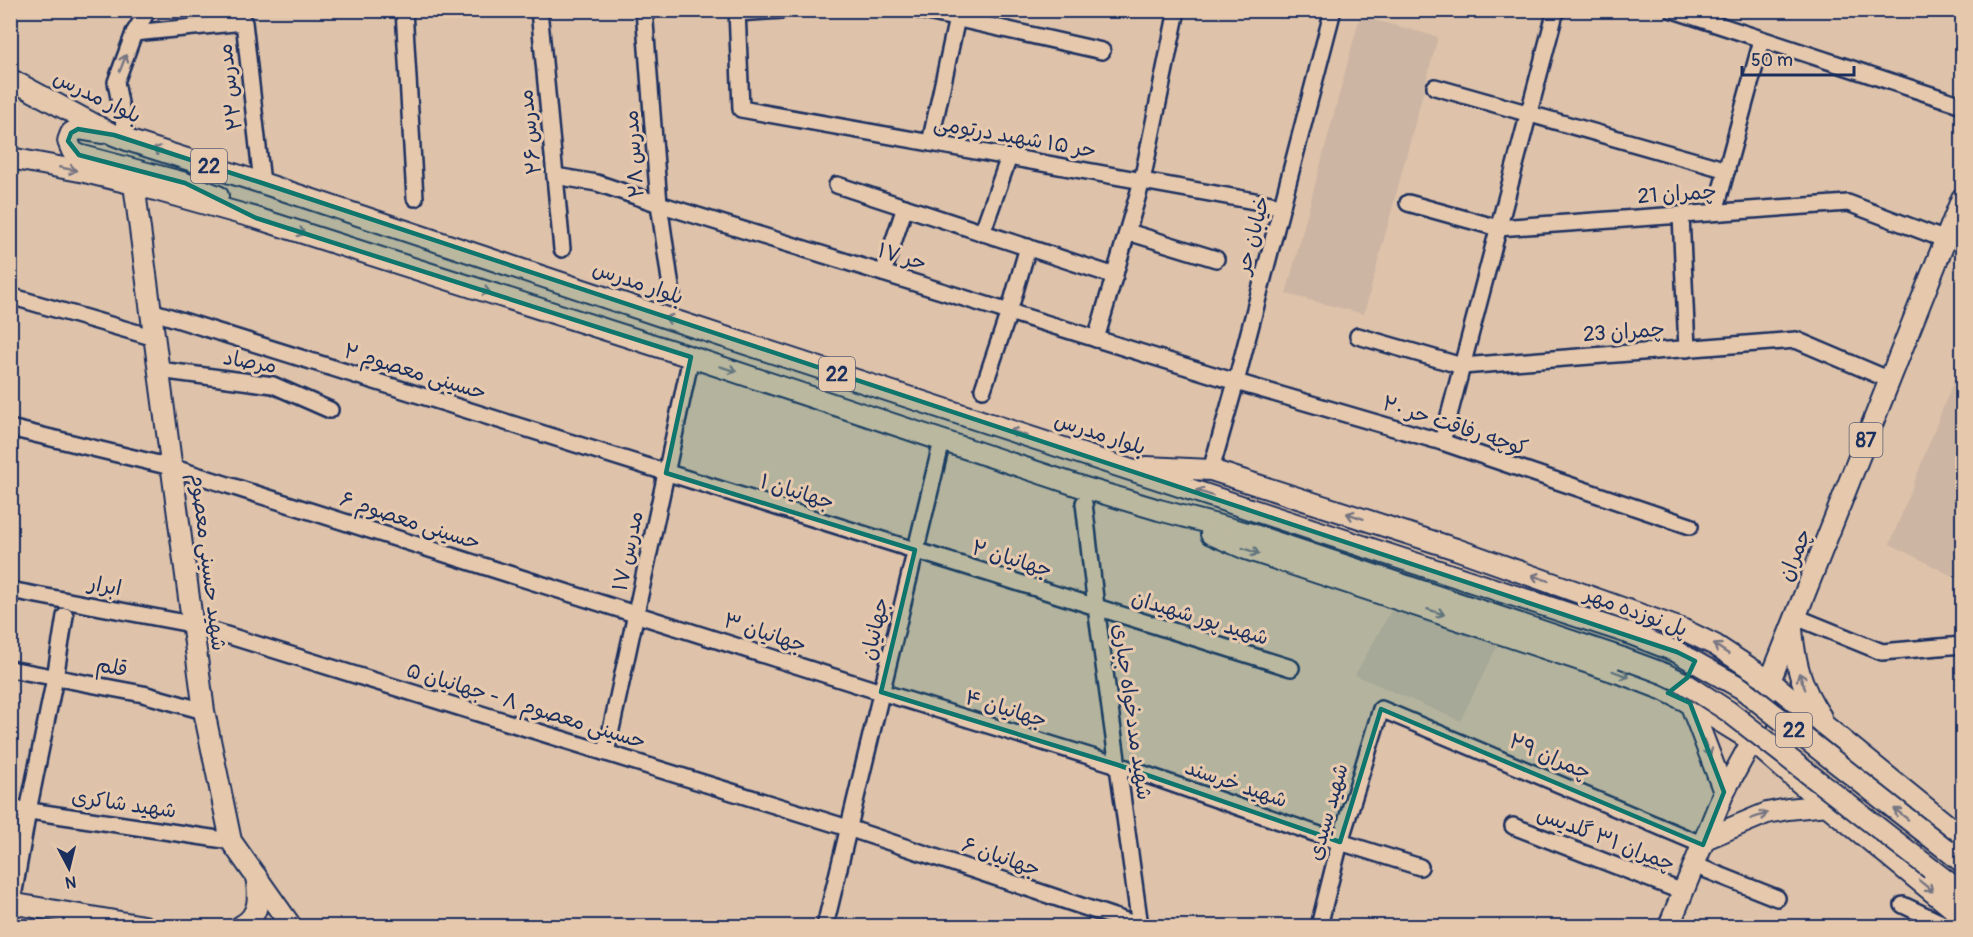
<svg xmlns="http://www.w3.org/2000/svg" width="1973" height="937" viewBox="0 0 1973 937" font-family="Pangolin,'Playpen Sans Arabic',sans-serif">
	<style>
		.built { fill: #ccb5a3 }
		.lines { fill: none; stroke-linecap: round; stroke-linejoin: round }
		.minor-casing { stroke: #1b2f5e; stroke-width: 20 }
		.major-casing { stroke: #1b2f5e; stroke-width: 24 }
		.minor { stroke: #e6c9ad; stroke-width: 15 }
		.major { stroke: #e6c9ad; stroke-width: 20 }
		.major-bridge-casing { stroke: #1b2f5e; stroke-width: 24; stroke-linecap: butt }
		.major-bridge { stroke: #e6c9ad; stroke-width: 20 }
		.oneway { stroke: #767482 }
		.marked { fill: #0f766e; fill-opacity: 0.2; stroke: #0f766e; stroke-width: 4.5; stroke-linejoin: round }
		.labels { text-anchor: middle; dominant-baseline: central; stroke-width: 6; stroke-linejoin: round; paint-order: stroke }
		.shield { fill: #e6c9ad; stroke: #585d76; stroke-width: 1.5 }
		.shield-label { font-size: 20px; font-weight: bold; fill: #1b2f5e }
		.street-label { font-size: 21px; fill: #1b2f5e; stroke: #e6c9ad }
	</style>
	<rect width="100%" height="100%" fill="#dec3aa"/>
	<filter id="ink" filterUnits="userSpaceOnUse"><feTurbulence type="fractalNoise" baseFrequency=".0167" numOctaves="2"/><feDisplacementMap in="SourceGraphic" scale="12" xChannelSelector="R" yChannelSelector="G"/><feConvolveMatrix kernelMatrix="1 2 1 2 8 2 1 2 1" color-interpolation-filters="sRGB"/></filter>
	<g filter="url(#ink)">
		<g class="built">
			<polygon points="1360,16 1438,37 1364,314 1286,294"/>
			<polygon points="1962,359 1962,581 1890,544"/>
			<polygon points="1392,609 1498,645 1460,721 1355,675"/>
		</g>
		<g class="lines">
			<g class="minor-casing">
				<g id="minor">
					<polyline points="404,10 415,198"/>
					<polyline points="539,10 562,249"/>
					<polyline points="644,10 659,204 672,294"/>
					<polyline points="737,10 741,109 1282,206"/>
					<polyline points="919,10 1102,51"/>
					<polyline points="1673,10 1962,105"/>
					<polyline points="737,13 783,10"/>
					<polyline points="134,33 244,22 262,183"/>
					<polyline points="1435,87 1727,170"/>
					<polyline points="127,140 116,82 134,33 148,10"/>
					<polyline points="930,143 957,18"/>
					<polyline points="555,176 597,183 659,204 1236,382 1442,442 1690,526"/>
					<polyline points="837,185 1115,276"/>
					<polyline points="1408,203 1498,228 1848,203 1946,240"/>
					<polyline points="1715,212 1762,40"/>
					<polyline points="1681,215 1687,349"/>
					<polyline points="1128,232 1216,259"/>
					<polyline points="982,233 1009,157"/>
					<polyline points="883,273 905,207"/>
					<polyline points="10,296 155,338"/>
					<polyline points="151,311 1291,668"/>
					<polyline points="1358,336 1462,366 1796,340 1890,380"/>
					<polyline points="1096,339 1142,181 1177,10"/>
					<polyline points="159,370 273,385 330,410"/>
					<polyline points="983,389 1009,312 1028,247"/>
					<polyline points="10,428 171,467 881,692 1118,765 1340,842 1420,867"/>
					<polyline points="1442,442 1556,10"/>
					<polyline points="1211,470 1236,382 1333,10"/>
					<polyline points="1084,503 1096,607 1140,926"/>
					<polyline points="10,590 191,624 848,828 1141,926"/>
					<polyline points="1796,617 1882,652 1962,645"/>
					<polyline points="10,669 143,694 204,711"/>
					<polyline points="606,753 691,357"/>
					<polyline points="10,808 231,841"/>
					<polyline points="1513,826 1683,892"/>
					<polyline points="1694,865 1777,898"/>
					<polyline points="1903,905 1948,926"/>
					<polyline points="10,914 28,811 55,678 65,616"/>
					<polyline points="825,926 942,441"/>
					<polyline points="1319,926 1340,842 1381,709 1703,845"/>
				</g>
			</g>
			<g class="major-casing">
				<g id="major">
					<polyline points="10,79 114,135 127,140 262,183 676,321 1628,633"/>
					<polyline points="102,133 78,129 71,133 68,141 72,151 79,155 185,183 218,196"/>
					<polyline points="10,158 85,172 134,184 256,218 691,357 1082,487 1159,510 1251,534 1622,658"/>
					<polyline points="134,184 204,711 231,841 291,926"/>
					<polyline points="1146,467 1211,470 1456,549 1684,630 1715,645 1770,681 1962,837"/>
					<polyline points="1211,534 1246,549 1625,675 1664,690 1690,703 1752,741 1808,790 1962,916"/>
					<path d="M1792 629C1795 664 1801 687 1821 717"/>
					<polyline points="1690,703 1724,792"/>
					<polyline points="1705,839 1767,813 1788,809 1827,805"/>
					<polyline points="1947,850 1962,862"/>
					<polyline points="1931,869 1962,893"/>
					<polyline points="10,903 144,926"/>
					<path d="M241 926C261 916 259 895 256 876"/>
					<polyline points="1669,926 1724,792 1752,741 1770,681 1962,198"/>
				</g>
			</g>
			<use href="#minor" class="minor"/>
			<use href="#major" class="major"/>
			<g class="major-bridge-casing">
				<g id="major-bridge">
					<polyline points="1628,633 1677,652 1741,688 1947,850"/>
					<polyline points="1622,658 1665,674 1686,684 1728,711 1931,869"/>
				</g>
			</g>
			<use href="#major-bridge" class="major-bridge"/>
		</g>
		<defs><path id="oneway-shaft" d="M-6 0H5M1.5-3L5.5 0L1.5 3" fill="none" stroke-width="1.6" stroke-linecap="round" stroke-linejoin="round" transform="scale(1.5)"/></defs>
		<g class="oneway">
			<use href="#oneway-shaft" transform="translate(123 63) rotate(-69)"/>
			<use href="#oneway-shaft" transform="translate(161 151) rotate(-163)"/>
			<use href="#oneway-shaft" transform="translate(68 169) rotate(11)"/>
			<use href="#oneway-shaft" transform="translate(297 231) rotate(18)"/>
			<use href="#oneway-shaft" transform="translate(482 290) rotate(18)"/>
			<use href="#oneway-shaft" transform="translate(673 320) rotate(-161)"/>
			<use href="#oneway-shaft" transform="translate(728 369) rotate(18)"/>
			<use href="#oneway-shaft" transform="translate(1018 433) rotate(-162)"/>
			<use href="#oneway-shaft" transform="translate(1204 493) rotate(-162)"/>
			<use href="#oneway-shaft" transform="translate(1355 516) rotate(-162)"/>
			<use href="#oneway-shaft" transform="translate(1251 551) rotate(20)"/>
			<use href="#oneway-shaft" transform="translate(1540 578) rotate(-161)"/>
			<use href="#oneway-shaft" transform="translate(1436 612) rotate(18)"/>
			<use href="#oneway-shaft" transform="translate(1721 649) rotate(-147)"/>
			<use href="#oneway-shaft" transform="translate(1621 674) rotate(20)"/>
			<use href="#oneway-shaft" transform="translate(1802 681) rotate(-111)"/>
			<use href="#oneway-shaft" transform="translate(1707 748) rotate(69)"/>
			<use href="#oneway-shaft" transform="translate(1901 814) rotate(-142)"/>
			<use href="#oneway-shaft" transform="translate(1759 816) rotate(-19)"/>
			<use href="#oneway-shaft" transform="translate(1926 886) rotate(39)"/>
		</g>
	</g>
	<path class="marked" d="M78 129 114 135 262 183 1677 652 1695 661 1687 678 1668 693 1690 703 1724 792 1703 845 1381 709 1340 842 1118 765 881 692 915 550 666 473 691 357 256 218 185 183 79 155 68 141 71 133Z"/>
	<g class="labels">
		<g class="shield">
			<rect x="191" y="149" width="36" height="34" rx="4.5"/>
			<rect x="819" y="357" width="36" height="34" rx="4.5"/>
			<rect x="1849.5" y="423" width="33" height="34" rx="4.5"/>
			<rect x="1776" y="713" width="36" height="34" rx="4.5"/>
		</g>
		<g class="shield-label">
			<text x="209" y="166">22</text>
			<text x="837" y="374">22</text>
			<text x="1866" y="440">87</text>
			<text x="1794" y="730">22</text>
		</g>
		<g class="street-label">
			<text transform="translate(230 87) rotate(-97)">مدرس ۲۲</text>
			<text transform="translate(97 97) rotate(26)">بلوار مدرس</text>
			<text transform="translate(530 132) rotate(-96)">مدرس ۲۶</text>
			<text transform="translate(1015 137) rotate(10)">حر ۱۵ شهید درتومی</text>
			<text transform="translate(634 154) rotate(-94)">مدرس ۲۸</text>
			<text transform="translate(1677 194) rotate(-4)">چمران 21</text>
			<text transform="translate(1253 235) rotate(-75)">خیابان حر</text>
			<text transform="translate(902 257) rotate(17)">حر ۱۷</text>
			<text transform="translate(638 283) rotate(19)">بلوار مدرس</text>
			<text transform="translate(1624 332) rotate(-4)">چمران 23</text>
			<text transform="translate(250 362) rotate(10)">مرصاد</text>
			<text transform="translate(415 372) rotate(17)">حسینی معصوم ۲</text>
			<text transform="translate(1455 426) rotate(18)">کوچه رفاقت حر ۲۰</text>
			<text transform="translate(1100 434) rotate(18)">بلوار مدرس</text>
			<text transform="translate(797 492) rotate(17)">جهانیان ۱</text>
			<text transform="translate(410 521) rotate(18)">حسینی معصوم ۶</text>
			<text transform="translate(628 551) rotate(-78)">مدرس ۱۷</text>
			<text transform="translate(1795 555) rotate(-68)">چمران</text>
			<text transform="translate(1012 559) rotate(17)">جهانیان ۲</text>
			<text transform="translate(208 562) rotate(83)">شهید حسینی معصوم</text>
			<text transform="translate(105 586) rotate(11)">ابرار</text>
			<text transform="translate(1636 612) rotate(20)">پل نوزده مهر</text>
			<text transform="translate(1200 618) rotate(17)">شهید پور شهیدان</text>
			<text transform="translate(875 629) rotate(-77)">جهانیان</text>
			<text transform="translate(765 633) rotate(18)">جهانیان ۳</text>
			<text transform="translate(112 667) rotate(11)">قلم</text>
			<text transform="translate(526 706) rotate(17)">حسینی معصوم ۸ - جهانیان ۵</text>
			<text transform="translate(1006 709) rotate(17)">جهانیان ۴</text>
			<text transform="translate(1132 712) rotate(82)">شهید مددخواه جباری</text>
			<text transform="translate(1550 757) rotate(23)">چمران ۲۹</text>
			<text transform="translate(1236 784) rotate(19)">شهید خرسند</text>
			<text transform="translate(124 804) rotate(8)">شهید شاکری</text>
			<text transform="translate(1328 812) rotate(-74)">شهید سیدی</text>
			<text transform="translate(1606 839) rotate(21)">چمران ۳۱ گلدیس</text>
			<text transform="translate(1001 857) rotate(19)">جهانیان ۶</text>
		</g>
	</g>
	<rect width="1973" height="937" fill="none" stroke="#e6c9ad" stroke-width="36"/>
	<rect x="18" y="18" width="1937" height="901" fill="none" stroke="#1b2f5e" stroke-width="2" filter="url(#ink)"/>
	<g transform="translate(69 868) rotate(173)" stroke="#e6c9ad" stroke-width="4.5" paint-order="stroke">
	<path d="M0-4.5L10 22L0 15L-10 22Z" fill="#1b2f5e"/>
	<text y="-9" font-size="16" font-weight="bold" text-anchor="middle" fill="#1b2f5e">N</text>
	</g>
	<path d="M1742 66v9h112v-9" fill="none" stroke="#1b2f5e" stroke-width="3"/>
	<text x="1751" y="66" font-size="18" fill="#1b2f5e" stroke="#e6c9ad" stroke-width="4.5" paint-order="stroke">50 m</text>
</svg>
